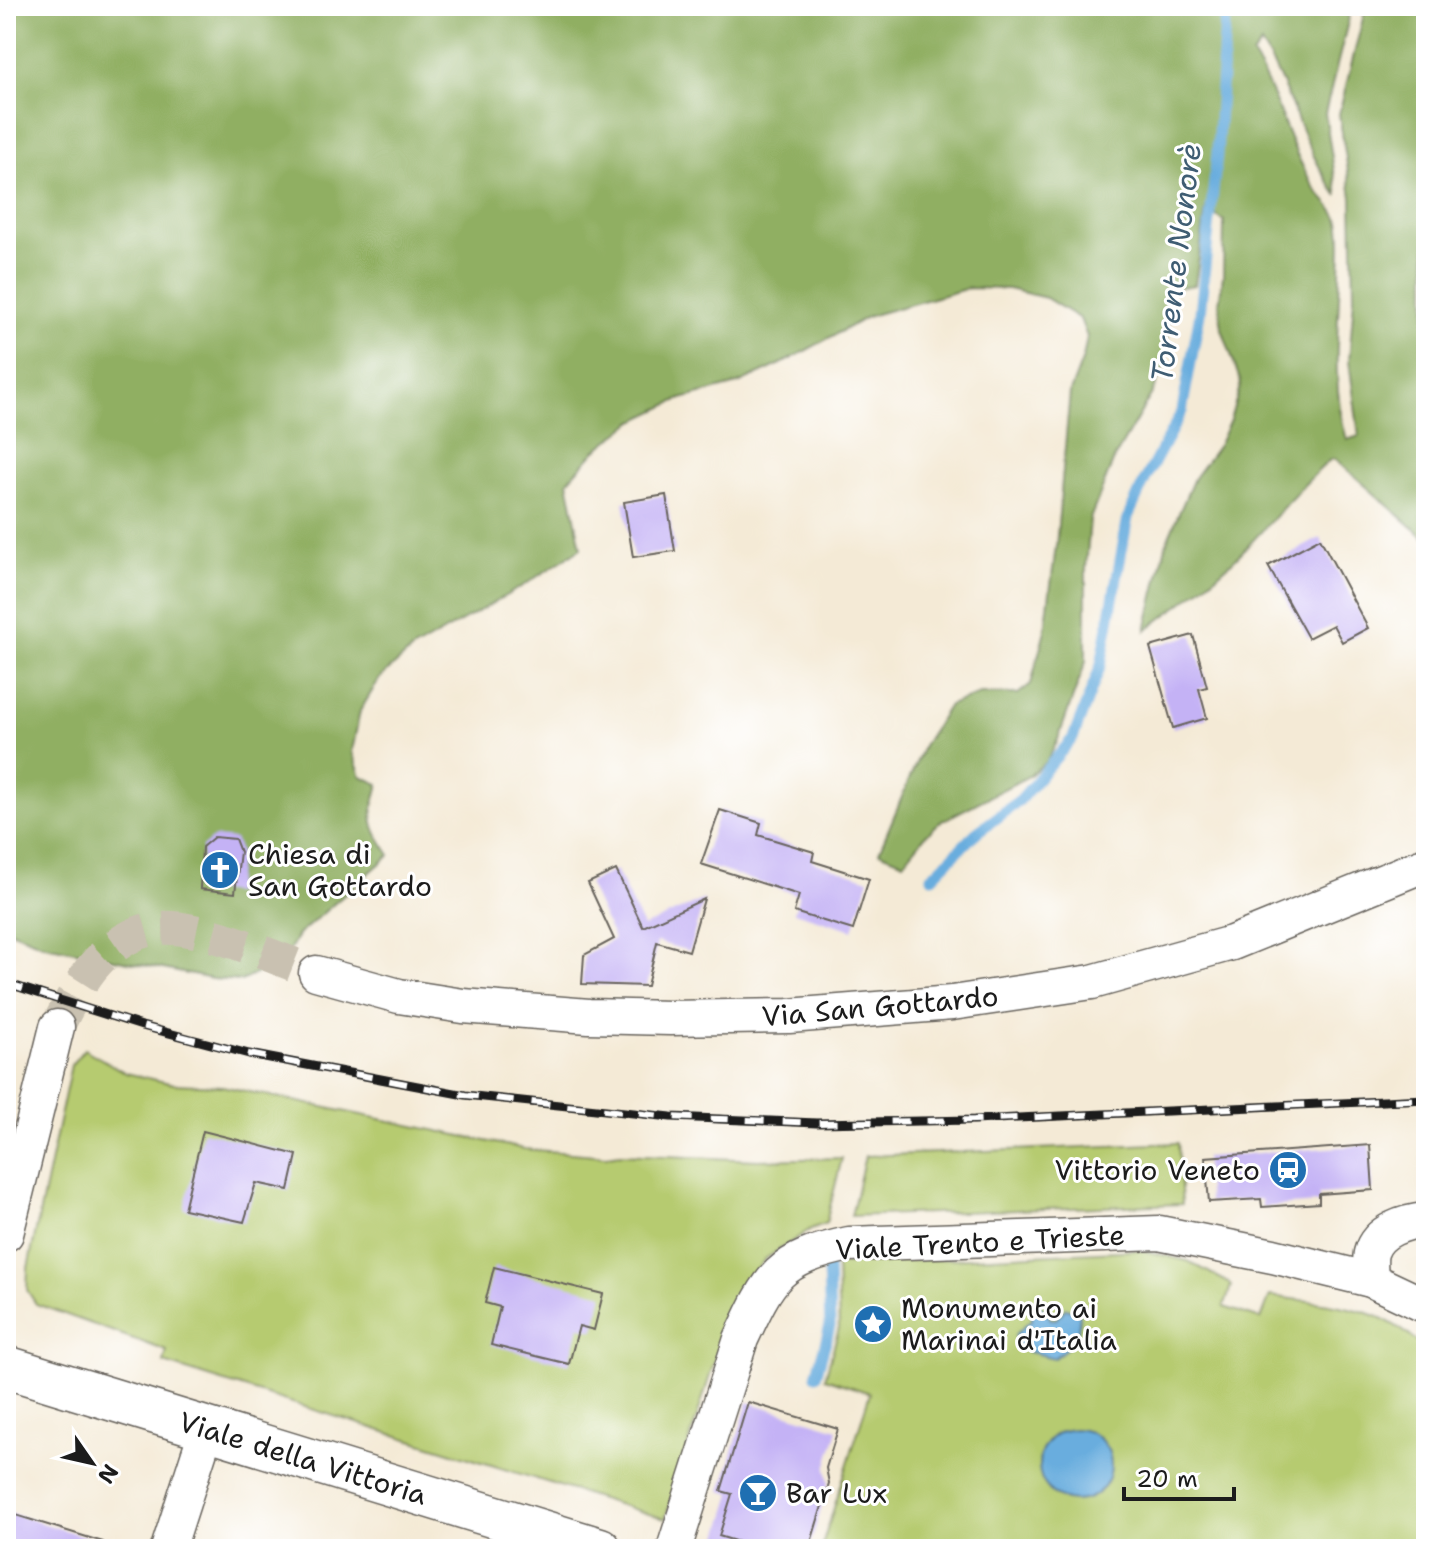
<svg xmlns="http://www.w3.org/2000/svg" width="1432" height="1555" viewBox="0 0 1432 1555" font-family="'Shantell Sans',sans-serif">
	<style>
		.green { fill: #b6cb6f; stroke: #697446; stroke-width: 2 }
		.forest { fill: #90af62; stroke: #56663f; stroke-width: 2 }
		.water { fill: #69adde; stroke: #42647d; stroke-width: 2 }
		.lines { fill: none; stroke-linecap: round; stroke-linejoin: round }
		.stream { stroke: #69adde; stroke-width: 11 }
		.building { fill: #c4b2f5 }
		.minor-tunnel { stroke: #c9c1b1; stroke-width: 34; stroke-dasharray: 34 17; stroke-linecap: butt }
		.minor-casing { stroke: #68645d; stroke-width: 37 }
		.tertiary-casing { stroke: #68645d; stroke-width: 45 }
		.minor { stroke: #fff; stroke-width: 34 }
		.tertiary { stroke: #fff; stroke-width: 42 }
		.rail-casing { stroke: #1c1c1c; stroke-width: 9 }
		.rail { stroke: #fff; stroke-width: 6; stroke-dasharray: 18; stroke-linecap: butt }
		.labels { text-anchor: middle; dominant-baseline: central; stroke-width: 6; stroke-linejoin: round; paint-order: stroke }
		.poi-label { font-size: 28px; fill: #1c1c1c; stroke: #fff; text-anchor: start }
		.street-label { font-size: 28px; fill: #1c1c1c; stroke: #fff }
		.water-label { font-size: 30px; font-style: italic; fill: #3f5d73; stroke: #fff }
	</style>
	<rect width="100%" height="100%" fill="#fff"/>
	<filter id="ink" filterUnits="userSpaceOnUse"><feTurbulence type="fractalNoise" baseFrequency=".0125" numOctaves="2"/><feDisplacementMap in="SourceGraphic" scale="16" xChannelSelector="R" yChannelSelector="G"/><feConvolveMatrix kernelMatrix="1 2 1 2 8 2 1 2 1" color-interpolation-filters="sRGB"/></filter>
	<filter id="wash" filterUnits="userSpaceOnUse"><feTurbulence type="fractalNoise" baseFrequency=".006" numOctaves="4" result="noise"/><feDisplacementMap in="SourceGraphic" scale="32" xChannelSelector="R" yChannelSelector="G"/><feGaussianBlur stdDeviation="1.8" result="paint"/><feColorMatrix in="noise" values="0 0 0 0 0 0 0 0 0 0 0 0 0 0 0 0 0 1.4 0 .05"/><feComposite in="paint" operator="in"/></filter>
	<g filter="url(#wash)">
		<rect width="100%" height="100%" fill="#f4ead6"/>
		<g class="green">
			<polygon points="84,1049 126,1073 174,1084 222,1086 524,1149 607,1156 620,1154 758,1160 842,1158 826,1223 811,1229 765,1259 747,1282 717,1353 665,1519 164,1363 167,1351 36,1304 27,1290 28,1268 71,1065"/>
			<polygon points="1178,1143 1182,1204 851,1216 865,1156"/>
			<path d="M1141 1250 1188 1261 1229 1283 1231 1286 1224 1307 1261 1319 1270 1296C1303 1301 1340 1303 1371 1314 1392 1321 1409 1335 1426 1348V1549H821L870 1393 825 1378 839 1328 837 1264Z"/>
		</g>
		<path class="forest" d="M6 6H1352L1325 113 1338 196C1303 150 1292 92 1261 44L1252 55C1278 96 1288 145 1314 187 1321 198 1336 209 1339 221 1343 238 1340 259 1340 276 1338 332 1331 386 1347 440L1359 436 1349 361 1354 297 1352 197 1339 114 1366 6H1426V539L1335 459H1331C1297 489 1269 525 1237 557 1209 584 1177 607 1146 630L1167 541 1194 478 1219 444 1230 420 1241 383 1222 329 1219 303 1223 276 1224 221 1206 209 1195 285 1164 290 1169 328 1164 366 1155 388 1115 457 1090 519 1086 568V661L1057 742 1047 761 1029 776 940 822 925 836 904 862 879 852 924 744 949 705 980 694H1018L1031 684 1045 630 1056 546 1070 392 1083 358 1087 337 1080 319 1046 298 1008 289 969 288 869 316 783 363 738 384 678 400 634 421 595 451 568 481 581 548 526 584 412 650 380 678 360 711 352 752 361 776 379 784C369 820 369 824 390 855L298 935 284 960 241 981 212 979 45 945 6 929Z"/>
		<g class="water">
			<polygon points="1032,1305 1040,1305 1051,1319 1056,1319 1066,1308 1080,1313 1077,1340 1054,1358 1029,1352 1017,1345 1015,1335 1032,1319"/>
			<circle cx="1075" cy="1465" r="36"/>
		</g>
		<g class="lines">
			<g class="stream">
				<polyline points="932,877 976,833 1019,801 1073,738 1101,665 1128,517 1145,480 1182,411 1200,313 1217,154 1226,6"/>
				<polyline points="816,1376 830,1326 828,1267"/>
			</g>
		</g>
		<g id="blocks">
			<g class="building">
				<polygon points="666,495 675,551 633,557 624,502"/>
				<polygon points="1320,538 1368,628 1342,642 1333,625 1308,638 1268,566"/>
				<polygon points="1193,635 1207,687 1199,689 1207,718 1173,728 1150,647"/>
				<polygon points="720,810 761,823 758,835 814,852 812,861 869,879 853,930 794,912 799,895 701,864"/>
				<polygon points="214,837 235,839 240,852 235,893 200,889 202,847"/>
				<polygon points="616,870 643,927 704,899 689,951 657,942 647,986 582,984 584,955 614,939 588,883"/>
				<polygon points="203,1131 297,1155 289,1190 256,1183 244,1222 184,1209"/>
				<polygon points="1370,1145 1373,1190 1319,1194 1319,1203 1262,1207 1261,1199 1209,1202 1205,1157"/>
				<polygon points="494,1267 603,1294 594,1330 579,1326 569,1364 491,1345 500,1307 485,1303"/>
				<polygon points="748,1402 838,1429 826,1468 829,1483 809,1549 761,1549 719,1536 732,1494 721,1491"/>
				<polygon points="6,1512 103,1542 102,1549 6,1549"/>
			</g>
		</g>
	</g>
	<g filter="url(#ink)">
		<use href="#blocks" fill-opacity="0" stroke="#68645d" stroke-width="2"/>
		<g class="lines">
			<path class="minor-tunnel" d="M57 1027C70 1003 83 974 104 955 116 944 135 932 151 929 194 920 274 958 316 973"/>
			<g class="minor-casing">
				<g id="minor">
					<polyline points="316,973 399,996 463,1006 589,1016 670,1018 789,1016 952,1003 1092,982 1232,943 1426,864"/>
					<polyline points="6,1234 57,1027"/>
					<path d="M1371 1280C1371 1272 1369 1261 1371 1253 1377 1230 1406 1222 1426 1220"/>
					<polyline points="168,1549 207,1428"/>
					<path d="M674 1549 741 1339C770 1276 778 1259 849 1244L1159 1233 1273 1256 1371 1280 1426 1306"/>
				</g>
			</g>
			<g class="tertiary-casing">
				<polyline id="tertiary" points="6,1367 600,1549"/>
			</g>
			<use href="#minor" class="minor"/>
			<use href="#tertiary" class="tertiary"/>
			<g class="rail-casing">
				<polyline id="rail" points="6,983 142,1026 249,1054 465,1095 671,1117 817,1123 974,1120 1426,1099"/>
			</g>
			<use href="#rail" class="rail"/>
		</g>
	</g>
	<defs>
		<g id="church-disc" transform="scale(2)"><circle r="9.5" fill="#1f6fb2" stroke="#fff"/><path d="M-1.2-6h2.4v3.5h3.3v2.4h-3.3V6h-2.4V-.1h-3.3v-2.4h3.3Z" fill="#fff"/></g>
		<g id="station-disc" transform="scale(2)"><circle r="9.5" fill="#1f6fb2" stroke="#fff"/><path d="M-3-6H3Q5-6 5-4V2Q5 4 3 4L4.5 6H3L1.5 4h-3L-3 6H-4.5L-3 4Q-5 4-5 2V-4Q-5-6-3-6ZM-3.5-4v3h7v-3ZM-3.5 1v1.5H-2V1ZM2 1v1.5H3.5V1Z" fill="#fff"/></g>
		<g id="sight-disc" transform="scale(2)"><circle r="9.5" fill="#1f6fb2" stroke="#fff"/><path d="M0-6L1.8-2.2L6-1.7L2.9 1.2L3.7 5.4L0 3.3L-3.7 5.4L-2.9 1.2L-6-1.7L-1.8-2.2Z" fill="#fff"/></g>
		<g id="bar-disc" transform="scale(2)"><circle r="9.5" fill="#1f6fb2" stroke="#fff"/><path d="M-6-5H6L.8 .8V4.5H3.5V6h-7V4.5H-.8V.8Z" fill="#fff"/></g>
	</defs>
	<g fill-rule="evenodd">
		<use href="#church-disc" x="220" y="870"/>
		<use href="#station-disc" x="1288" y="1170"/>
		<use href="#sight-disc" x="873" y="1324"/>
		<use href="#bar-disc" x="758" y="1493"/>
	</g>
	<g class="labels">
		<g class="poi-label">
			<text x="248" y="854">Chiesa di<tspan x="248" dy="32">San Gottardo</tspan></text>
			<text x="1260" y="1170" text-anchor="end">Vittorio Veneto</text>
			<text x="901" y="1308">Monumento ai<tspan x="901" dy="32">Marinai d'Italia</tspan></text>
			<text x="786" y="1493">Bar Lux</text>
		</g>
		<g class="street-label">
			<text transform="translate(880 1006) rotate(-5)">Via San Gottardo</text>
			<text transform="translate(980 1242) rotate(-3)">Viale Trento e Trieste</text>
			<text transform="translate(303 1458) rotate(17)">Viale della Vittoria</text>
		</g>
		<g class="water-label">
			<text transform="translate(1176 263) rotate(-83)">Torrente Nonorè</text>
		</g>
	</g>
	<rect width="1432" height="1555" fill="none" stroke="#fff" stroke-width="32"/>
	<g transform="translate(92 1463) rotate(124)" stroke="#ffffff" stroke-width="6" paint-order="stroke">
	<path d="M0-6L14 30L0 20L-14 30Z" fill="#1c1c1c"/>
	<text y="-12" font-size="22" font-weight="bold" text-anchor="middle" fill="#1c1c1c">N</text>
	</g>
	<path d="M1124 1487v12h110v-12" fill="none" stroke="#1c1c1c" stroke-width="4"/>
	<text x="1136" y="1487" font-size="24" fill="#1c1c1c" stroke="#ffffff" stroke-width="6" paint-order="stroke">20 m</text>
</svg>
